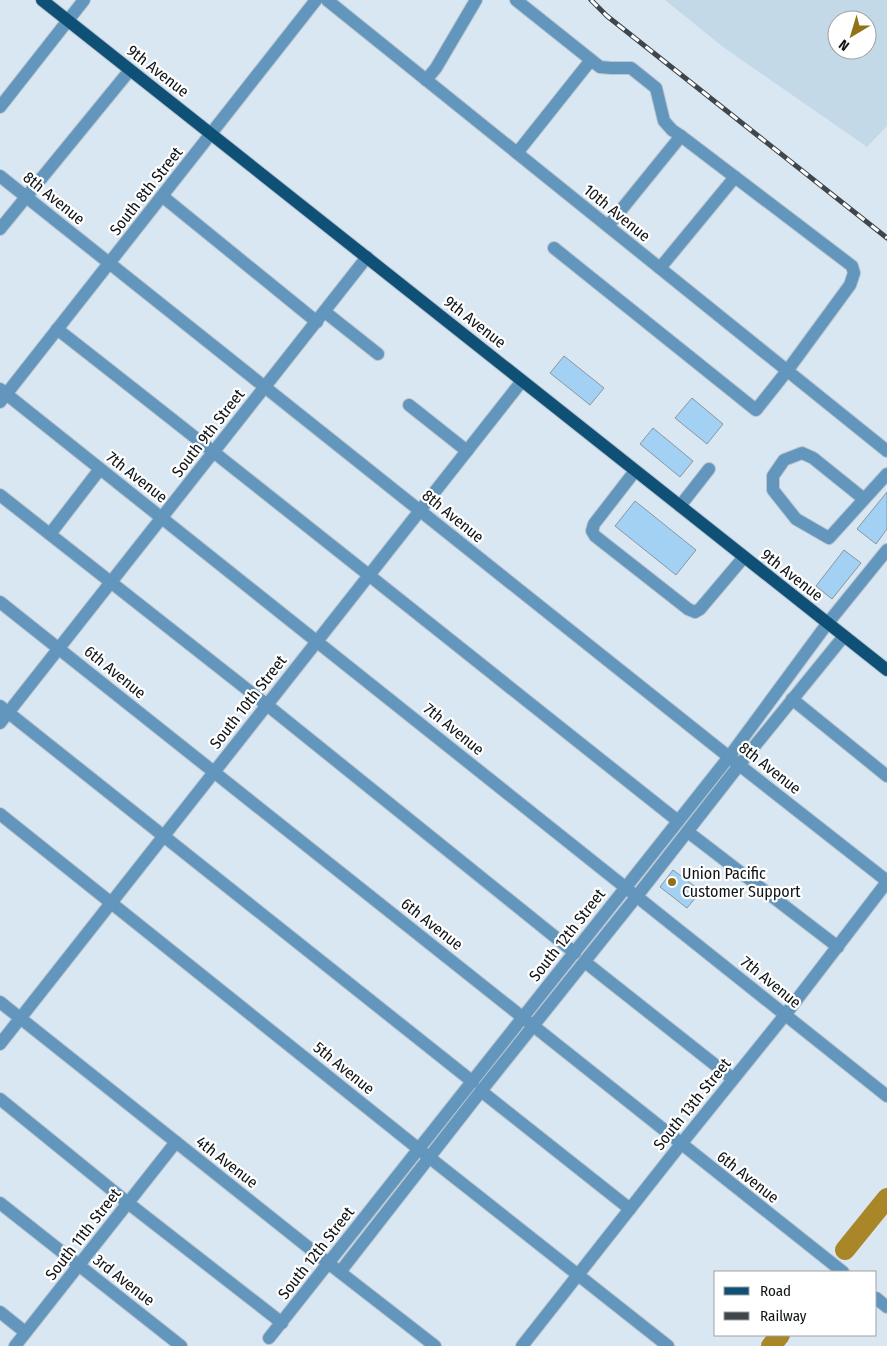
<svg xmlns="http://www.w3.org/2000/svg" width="887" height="1346" viewBox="0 0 887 1346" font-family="'Fira Sans Condensed',sans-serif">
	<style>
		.built { fill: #c4d9e8; fill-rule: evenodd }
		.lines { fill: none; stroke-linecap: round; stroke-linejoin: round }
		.river { stroke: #a98729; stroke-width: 20 }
		.building { fill: #a3d1f4; stroke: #8996a1 }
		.minor-casing { stroke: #b9c5d0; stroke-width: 14 }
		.major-casing { stroke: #b9c5d0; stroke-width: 14 }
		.minor { stroke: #6396bc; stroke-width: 12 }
		.major { stroke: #0f5077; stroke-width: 12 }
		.rail-casing { stroke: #40474c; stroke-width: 5 }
		.rail { stroke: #fff; stroke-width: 3; stroke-dasharray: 9; stroke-linecap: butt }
		.poi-dot { fill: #927219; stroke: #fff; stroke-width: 2 }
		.labels { text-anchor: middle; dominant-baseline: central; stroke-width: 4.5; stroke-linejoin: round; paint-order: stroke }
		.street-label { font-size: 16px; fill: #0f1417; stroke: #fff }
		.poi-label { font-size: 16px; fill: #0f1417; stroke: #fff; text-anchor: start }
	</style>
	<rect width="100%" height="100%" fill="#d9e7f3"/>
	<path class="built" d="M665 0H887V126L867 147 723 47ZM837 20H867V50H837Z"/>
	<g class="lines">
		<g class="river">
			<polyline points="845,1250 887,1198"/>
			<polyline points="771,1346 780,1335"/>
		</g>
	</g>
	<g class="building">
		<polygon points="564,356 604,388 590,405 550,373"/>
		<polygon points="692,398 723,424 707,444 675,418"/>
		<polygon points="653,428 693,461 680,477 640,444"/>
		<polygon points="887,492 887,529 876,544 857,529"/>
		<polygon points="635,501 696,550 676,575 615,526"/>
		<polygon points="844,550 861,563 832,599 816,586"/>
		<polygon points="673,870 701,891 687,908 660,887"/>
	</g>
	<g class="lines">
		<g class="minor-casing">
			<g id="minor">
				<polyline points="327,0 887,451"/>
				<polyline points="516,0 600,67 611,68 631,68 656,88 664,121 672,130 681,136 852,266 854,273 850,285 787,371 756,410 554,248"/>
				<polyline points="426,80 436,68 476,0"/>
				<polyline points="0,107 84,0"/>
				<polyline points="517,153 591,60"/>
				<polyline points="0,176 729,757 887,881"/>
				<polyline points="162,196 317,322"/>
				<polyline points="608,226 681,136"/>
				<polyline points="0,229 130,70"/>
				<polyline points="660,268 735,177"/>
				<polyline points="325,312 378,354"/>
				<path d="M57 329C266 492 471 657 678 821"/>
				<polyline points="0,389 887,1096"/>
				<polyline points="0,402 316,0"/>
				<polyline points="409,405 467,451"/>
				<polyline points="635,471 594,524 592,531 595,536 688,609 695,612 700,609 744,557"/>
				<polyline points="0,495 267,705 575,953"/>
				<polyline points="864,499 813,458 802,453 784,460 773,476 773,490 796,519 829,538 887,474"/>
				<polyline points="680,506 709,469"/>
				<polyline points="50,534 100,469"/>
				<polyline points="0,602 843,1272"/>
				<polyline points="792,699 887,776"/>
				<polyline points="0,706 473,1082"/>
				<polyline points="0,723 367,257"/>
				<polyline points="0,814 430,1158 668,1346"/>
				<polyline points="688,832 838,947"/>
				<polyline points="585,962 733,1079"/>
				<polyline points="0,1002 323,1259 435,1346"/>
				<polyline points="0,1044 522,381"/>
				<polyline points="481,1091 630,1209"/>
				<polyline points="0,1099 128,1203 282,1323"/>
				<polyline points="0,1203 181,1346"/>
				<polyline points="340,1272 481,1091 637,896 740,764 844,636"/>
				<polyline points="876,1298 887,1307"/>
				<polyline points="0,1312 25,1332"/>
				<polyline points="269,1338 729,757 827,624 887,550"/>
				<polyline points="15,1346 176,1142"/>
				<polyline points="522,1346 681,1144 785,1015 887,882"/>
			</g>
		</g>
		<g class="major-casing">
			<polyline id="major" points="42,0 887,670"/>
		</g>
		<use href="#minor" class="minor"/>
		<use href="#major" class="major"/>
		<g class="rail-casing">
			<polyline id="rail" points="591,0 607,16 887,238"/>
		</g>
		<use href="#rail" class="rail"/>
	</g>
	<circle class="poi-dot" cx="672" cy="882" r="5"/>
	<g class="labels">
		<g class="street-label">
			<text transform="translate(158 71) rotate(38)">9th Avenue</text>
			<text transform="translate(146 191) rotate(-52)">South 8th Street</text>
			<text transform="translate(54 198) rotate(39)">8th Avenue</text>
			<text transform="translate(617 213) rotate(39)">10th Avenue</text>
			<text transform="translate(475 322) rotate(38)">9th Avenue</text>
			<text transform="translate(208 433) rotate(-52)">South 9th Street</text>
			<text transform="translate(137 477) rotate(38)">7th Avenue</text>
			<text transform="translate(453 516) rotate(39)">8th Avenue</text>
			<text transform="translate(792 575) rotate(38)">9th Avenue</text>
			<text transform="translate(115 672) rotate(39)">6th Avenue</text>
			<text transform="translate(248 702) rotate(-52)">South 10th Street</text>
			<text transform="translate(454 729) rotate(39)">7th Avenue</text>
			<text transform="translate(770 768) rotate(38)">8th Avenue</text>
			<text transform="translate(432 924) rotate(38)">6th Avenue</text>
			<text transform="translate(567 935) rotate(-52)">South 12th Street</text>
			<text transform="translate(771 982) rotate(39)">7th Avenue</text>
			<text transform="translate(344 1068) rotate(39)">5th Avenue</text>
			<text transform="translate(692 1104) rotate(-51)">South 13th Street</text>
			<text transform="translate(227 1162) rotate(38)">4th Avenue</text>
			<text transform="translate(748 1177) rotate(38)">6th Avenue</text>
			<text transform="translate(83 1234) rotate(-52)">South 11th Street</text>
			<text transform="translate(316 1253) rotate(-52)">South 12th Street</text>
			<text transform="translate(124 1280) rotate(38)">3rd Avenue</text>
		</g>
		<g class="poi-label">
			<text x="682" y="873">Union Pacific<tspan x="682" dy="18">Customer Support</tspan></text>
		</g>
	</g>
	<rect x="714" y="1271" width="162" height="65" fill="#ffffff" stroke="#9fa1a2"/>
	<rect x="724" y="1287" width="25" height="8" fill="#0f5077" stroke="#9fa1a2"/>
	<text x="760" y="1296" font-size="15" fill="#0f1417">Road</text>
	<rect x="724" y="1312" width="25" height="8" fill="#40474c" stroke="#9fa1a2"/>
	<text x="760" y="1321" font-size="15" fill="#0f1417">Railway</text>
	<g transform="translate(852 35) rotate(218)"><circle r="24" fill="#ffffff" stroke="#9fa1a2"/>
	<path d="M0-4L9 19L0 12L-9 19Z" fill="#927219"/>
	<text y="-8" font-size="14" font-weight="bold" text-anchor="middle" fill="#0f1417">N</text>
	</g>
</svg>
